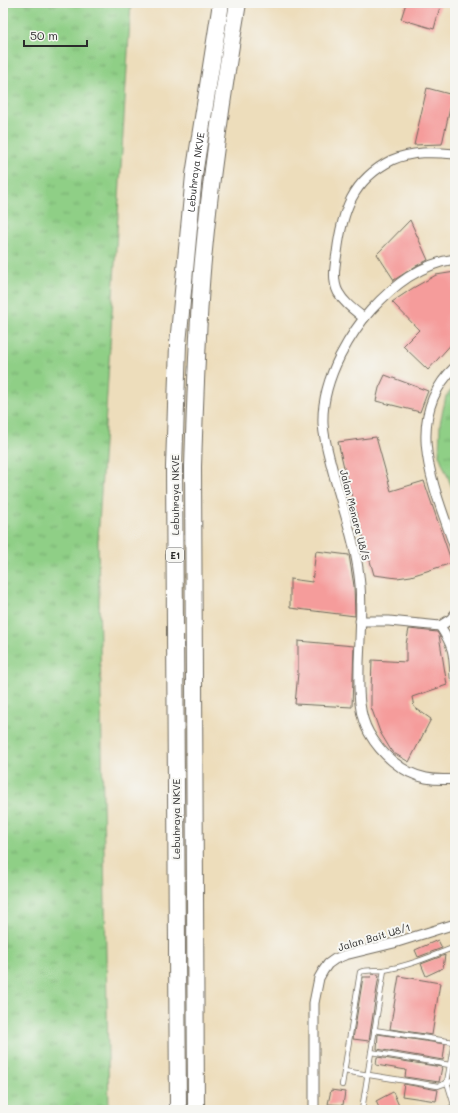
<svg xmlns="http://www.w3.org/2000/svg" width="458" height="1113" viewBox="0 0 458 1113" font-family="Mali,sans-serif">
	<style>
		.grass { fill: url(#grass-tufts); stroke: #5d7d58 }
		.building { fill: #f59c9b }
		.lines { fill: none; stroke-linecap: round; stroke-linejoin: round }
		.service-casing { stroke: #6f695d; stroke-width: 6 }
		.minor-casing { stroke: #6f695d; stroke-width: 11 }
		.motorway-casing { stroke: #6f695d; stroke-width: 18 }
		.service { stroke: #fff; stroke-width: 4.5 }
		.minor { stroke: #fff; stroke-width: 9 }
		.motorway { stroke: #fff; stroke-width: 16 }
		.labels { text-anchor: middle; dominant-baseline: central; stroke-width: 4; stroke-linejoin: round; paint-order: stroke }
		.shield { fill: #f6f6f2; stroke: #686867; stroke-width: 1 }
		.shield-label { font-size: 9px; font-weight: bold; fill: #2b2b2b }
		.street-label { font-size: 10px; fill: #2b2b2b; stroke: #f6f6f2 }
	</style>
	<defs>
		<pattern id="grass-tufts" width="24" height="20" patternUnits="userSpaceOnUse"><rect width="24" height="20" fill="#8fcf86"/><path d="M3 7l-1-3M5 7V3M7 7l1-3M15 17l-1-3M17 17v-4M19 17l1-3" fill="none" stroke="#75a86e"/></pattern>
	</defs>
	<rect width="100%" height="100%" fill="#f6f6f2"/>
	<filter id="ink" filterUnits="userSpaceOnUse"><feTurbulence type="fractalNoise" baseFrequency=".025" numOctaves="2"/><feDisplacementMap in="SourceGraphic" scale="8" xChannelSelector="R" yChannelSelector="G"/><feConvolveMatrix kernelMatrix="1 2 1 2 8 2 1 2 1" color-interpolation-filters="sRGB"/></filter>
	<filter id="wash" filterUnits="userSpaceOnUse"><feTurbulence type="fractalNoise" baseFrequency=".012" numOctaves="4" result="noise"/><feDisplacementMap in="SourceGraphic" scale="16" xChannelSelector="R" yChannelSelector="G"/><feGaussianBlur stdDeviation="0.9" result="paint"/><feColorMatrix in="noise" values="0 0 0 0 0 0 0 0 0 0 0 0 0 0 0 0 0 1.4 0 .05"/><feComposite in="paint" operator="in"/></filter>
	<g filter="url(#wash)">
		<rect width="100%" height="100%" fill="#edddbb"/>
		<g class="grass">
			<polygon points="3,3 131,3 98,541 109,1110 3,1110"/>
			<polygon points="455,386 455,495 439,455 440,423 446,396"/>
		</g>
		<g id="blocks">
			<g class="building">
				<polygon points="406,3 441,3 434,29 401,19"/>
				<polygon points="427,88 453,95 442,144 414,145"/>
				<polygon points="410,220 428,260 416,266 394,280 377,254"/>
				<polygon points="455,272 455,340 428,370 403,346 419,330 392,302 413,288 436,275"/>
				<polygon points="385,375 428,391 420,412 376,401 379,388"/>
				<polygon points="376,437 391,491 424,481 452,563 411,576 397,578 374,575 346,476 338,442"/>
				<polygon points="316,551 349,555 354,586 355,616 290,608 290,579 312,582"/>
				<polygon points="409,629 437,632 439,635 447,685 412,697 414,707 431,719 409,762 392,752 380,732 371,707 371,690 372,660 406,662 406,644"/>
				<polygon points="298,641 354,646 352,707 295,704 298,673"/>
				<polygon points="438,940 442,948 418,957 415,950"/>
				<polygon points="445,955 443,968 426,976 421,964"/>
				<polygon points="372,974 379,975 369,1041 353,1039 363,977 371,977"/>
				<polygon points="399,976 440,983 432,1035 390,1029"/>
				<polygon points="378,1034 445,1044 443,1060 377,1049"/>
				<polygon points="377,1057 442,1067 439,1082 405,1077 406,1070 376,1065"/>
				<polygon points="404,1084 438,1090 436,1101 402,1096"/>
				<polygon points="331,1090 345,1092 343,1105 328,1104"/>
				<polygon points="393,1092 400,1108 397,1110 380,1110 376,1101"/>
			</g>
		</g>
	</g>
	<g filter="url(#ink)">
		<use href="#blocks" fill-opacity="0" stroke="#6f695d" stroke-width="1"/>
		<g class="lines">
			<g class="service-casing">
				<g id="service">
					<polyline points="374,1030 454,1042 447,1082 455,1108"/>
					<polyline points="371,1052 450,1065"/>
					<polyline points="344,1071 438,1086 455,1080"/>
					<path d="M342 1085 360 972C368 969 376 971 384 970 409 966 432 956 455 947"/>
					<polyline points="362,1110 384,970"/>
				</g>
			</g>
			<g class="minor-casing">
				<g id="minor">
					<path d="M455 259C420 264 394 285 371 310 358 324 349 339 340 356 330 376 322 400 323 424 324 440 329 456 333 472 343 509 357 547 360 585 362 611 360 637 359 663 359 686 357 712 369 733 381 754 402 773 426 778 436 780 445 780 455 779"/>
					<path d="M364 318C354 310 344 303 338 292 332 280 335 265 337 253 342 212 352 180 392 160 412 151 434 152 455 154"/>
					<path d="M455 367C401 418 435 489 455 548"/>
					<polyline points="360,621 389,621 440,626 451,619 455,614"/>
					<path d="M440 626C454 647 454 653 455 677"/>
					<polyline points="314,1110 314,1003 319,978 323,971 328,964 335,959 345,955 394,943 455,924"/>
					<polyline points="452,1110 455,1108"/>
				</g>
			</g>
			<g class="motorway-casing">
				<g id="motorway">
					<path id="s1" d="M178 1110 174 467 178 344 194 175 221 3"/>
					<path d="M196 1110 193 467C195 402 197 336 202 271 210 181 223 91 238 3"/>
				</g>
			</g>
			<use href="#service" class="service"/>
			<use href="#minor" class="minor"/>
			<use href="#motorway" class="motorway"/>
		</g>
	</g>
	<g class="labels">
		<rect class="shield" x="166" y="548" width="18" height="14" rx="3"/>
		<g class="shield-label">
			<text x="175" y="555">E1</text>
		</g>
		<g class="street-label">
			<text stroke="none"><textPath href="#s1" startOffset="939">Lebuhraya NKVE</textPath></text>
			<text transform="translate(175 495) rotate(-90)">Lebuhraya NKVE</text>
			<text transform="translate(355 515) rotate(76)">Jalan Menara U8/5</text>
			<text transform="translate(176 819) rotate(-90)">Lebuhraya NKVE</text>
			<text transform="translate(374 937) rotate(-16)">Jalan Bait U8/1</text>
		</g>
	</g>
	<rect width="458" height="1113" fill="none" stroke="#f6f6f2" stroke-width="16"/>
	<path d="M24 40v6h63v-6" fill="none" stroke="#2b2b2b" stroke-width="2"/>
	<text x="30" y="40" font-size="12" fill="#2b2b2b" stroke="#f6f6f2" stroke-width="3" paint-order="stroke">50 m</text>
</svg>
